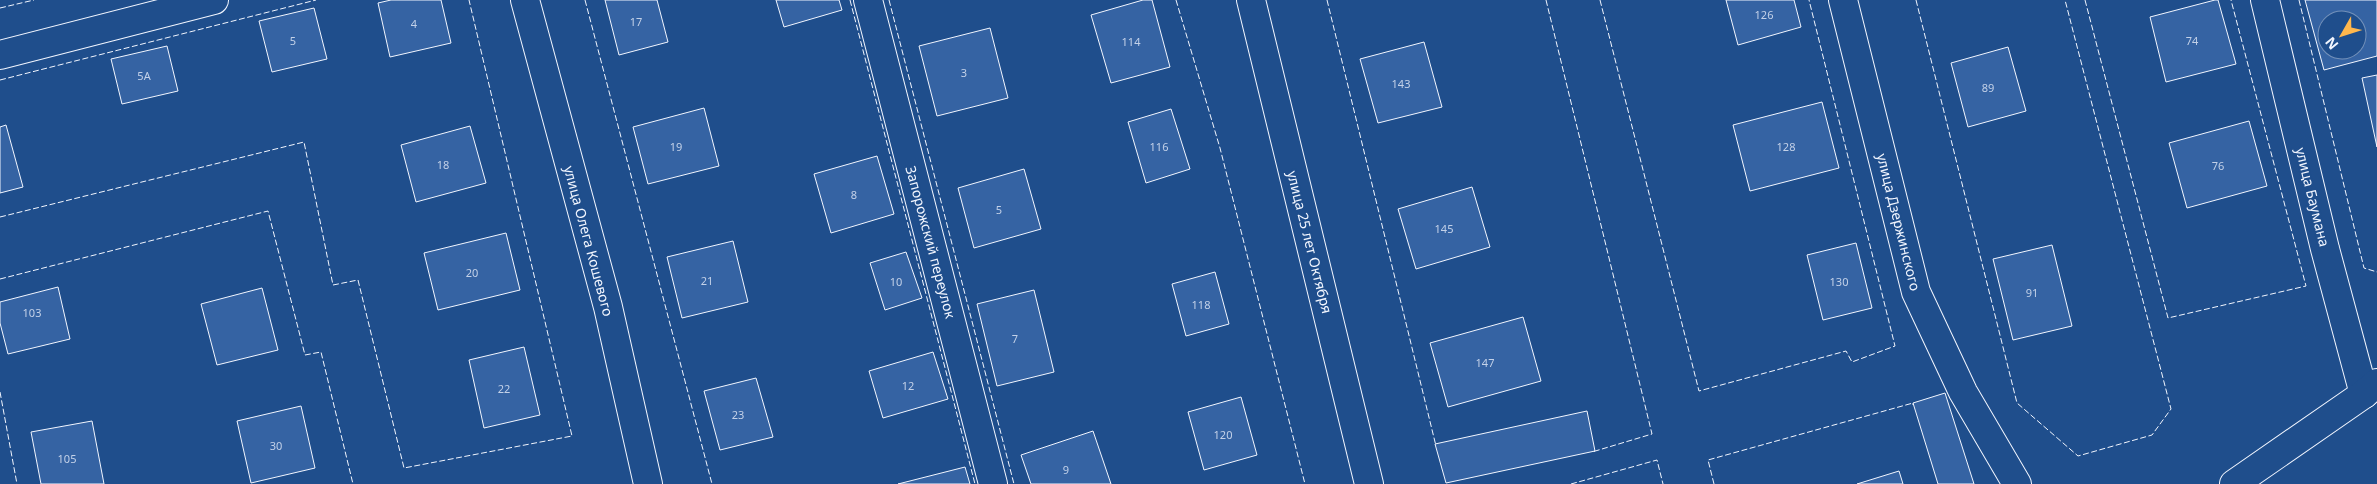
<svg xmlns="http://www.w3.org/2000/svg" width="2377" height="484" viewBox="0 0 2377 484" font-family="'Noto Sans',sans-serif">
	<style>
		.building { fill: #3563a3; stroke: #f2f6ff; fill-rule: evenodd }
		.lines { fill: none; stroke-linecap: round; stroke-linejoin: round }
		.minor-casing { stroke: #f2f6ff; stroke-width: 30 }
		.major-casing { stroke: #f2f6ff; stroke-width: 30 }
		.minor { stroke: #1f4e8c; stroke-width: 28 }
		.major { stroke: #1f4e8c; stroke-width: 28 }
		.fence { stroke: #f2f6ff; stroke-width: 1; stroke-dasharray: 6 2.5; stroke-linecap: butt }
		.labels { text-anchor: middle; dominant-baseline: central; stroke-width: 4; stroke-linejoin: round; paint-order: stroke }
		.number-label { font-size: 11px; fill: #c3d1e8 }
		.street-label { font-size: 14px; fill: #f2f6ff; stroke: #1f4e8c }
	</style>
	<rect width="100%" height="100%" fill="#1f4e8c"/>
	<g class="building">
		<polygon points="391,0 441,0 451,43 390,57 378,3"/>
		<polygon points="605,0 657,0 668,42 619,55"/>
		<polygon points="776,0 839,0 842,10 784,27"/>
		<polygon points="1143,0 1152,0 1170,67 1111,83 1091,15"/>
		<polygon points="1726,0 1794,0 1801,27 1738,45"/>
		<polygon points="2215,0 2218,0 2236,64 2166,82 2150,17"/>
		<path d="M2305 0H2377V56L2324 70ZM2327 20H2357V50H2327Z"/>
		<polygon points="314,8 327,59 272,72 259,21"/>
		<polygon points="990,28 1008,98 937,116 919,46"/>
		<polygon points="1424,42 1442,107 1378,123 1360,59"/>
		<polygon points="167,46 178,91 122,104 111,59"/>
		<polygon points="2008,47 2026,111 1968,127 1951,63"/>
		<polygon points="2377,75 2377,147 2362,78"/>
		<polygon points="1822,102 1839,168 1750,191 1733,125"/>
		<polygon points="704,108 719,166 648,184 633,127"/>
		<polygon points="1171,109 1190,169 1146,183 1128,122"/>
		<polygon points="2249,121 2267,186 2187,208 2169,143"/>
		<polygon points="6,125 23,187 0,193 0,127"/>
		<polygon points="470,126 486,183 416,202 401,145"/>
		<polygon points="877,156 894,214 831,233 814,174"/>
		<polygon points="1024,169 1041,229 974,248 958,188"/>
		<polygon points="1472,187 1490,247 1416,269 1398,209"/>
		<polygon points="506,233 520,290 438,310 424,253"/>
		<polygon points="733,241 748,302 682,318 667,257"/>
		<polygon points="1856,243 1872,308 1823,320 1807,255"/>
		<polygon points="2052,245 2072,326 2013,340 1993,259"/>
		<polygon points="906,252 922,298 885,310 870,263"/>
		<polygon points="1215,272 1229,324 1186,336 1172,284"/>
		<polygon points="58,287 70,339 8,354 0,323 0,302"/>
		<polygon points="262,288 278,350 217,365 201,304"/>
		<polygon points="1034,290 1054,372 997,386 977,304"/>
		<polygon points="1523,317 1541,381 1448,407 1430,343"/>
		<polygon points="524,347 540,415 484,428 469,360"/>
		<polygon points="933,352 948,399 883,418 869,371"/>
		<polygon points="756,378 773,437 720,450 704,391"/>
		<polygon points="1945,393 1974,484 1938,484 1913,403"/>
		<polygon points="1241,397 1257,455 1204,470 1188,412"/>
		<polygon points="301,406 315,468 251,483 237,421"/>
		<polygon points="1587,411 1595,451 1446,483 1435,444"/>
		<polygon points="92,421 104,484 41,484 31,432"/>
		<polygon points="1093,431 1111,484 1031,484 1021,455"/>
		<polygon points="965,467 970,484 898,484"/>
		<polygon points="1899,471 1903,484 1857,484"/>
	</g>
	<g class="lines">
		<g class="minor-casing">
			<g id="minor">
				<polyline points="525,0 608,307 648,484"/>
				<polyline points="868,0 993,484"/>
				<polyline points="1251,0 1369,484"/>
				<polyline points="1843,0 1916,292 1963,392 2017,484"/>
				<polyline points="2265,0 2325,249 2364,394"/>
				<polyline points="0,55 214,0"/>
			</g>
		</g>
		<g class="major-casing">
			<polyline id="major" points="2234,484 2364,394 2377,383"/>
		</g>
		<use href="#minor" class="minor"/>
		<use href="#major" class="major"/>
		<g class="fence">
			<polyline points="585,0 712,484"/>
			<polyline points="850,0 975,484"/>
			<polyline points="889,0 1014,484"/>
			<polyline points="1176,0 1220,148 1305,484"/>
			<polyline points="1327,0 1436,446"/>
			<polyline points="1546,0 1652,434 1592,452"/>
			<polyline points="1600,0 1699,391 1846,351 1852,362 1895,346 1809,0"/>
			<polyline points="1916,0 2017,403 2078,456 2152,435 2171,409 2065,0"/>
			<polyline points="2085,0 2168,318 2306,286 2231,0"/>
			<polyline points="2299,0 2364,268 2377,272"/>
			<polyline points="0,8 34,0"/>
			<polyline points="0,80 316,0"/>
			<polyline points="0,217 304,142 333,285 358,280 404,468 572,436 469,0"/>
			<polyline points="0,279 268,211 305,355 321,352 353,484"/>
			<polyline points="0,392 17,484"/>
			<polyline points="1571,484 1657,460 1663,484"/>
			<polyline points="1714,484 1708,460 1913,403 1913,405"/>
		</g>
	</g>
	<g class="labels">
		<g class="number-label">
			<text x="1764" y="14">126</text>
			<text x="636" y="21">17</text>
			<text x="414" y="23">4</text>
			<text x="293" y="40">5</text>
			<text x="2192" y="40">74</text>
			<text x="1131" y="41">114</text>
			<text x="964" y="72">3</text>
			<text x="144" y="75">5А</text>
			<text x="1401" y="83">143</text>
			<text x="1988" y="87">89</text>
			<text x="676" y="146">19</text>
			<text x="1159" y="146">116</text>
			<text x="1786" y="146">128</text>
			<text x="443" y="164">18</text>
			<text x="2218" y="165">76</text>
			<text x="854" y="194">8</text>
			<text x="999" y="209">5</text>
			<text x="1444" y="228">145</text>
			<text x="472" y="272">20</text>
			<text x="707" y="280">21</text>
			<text x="896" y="281">10</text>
			<text x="1839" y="281">130</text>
			<text x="2032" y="292">91</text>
			<text x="1201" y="304">118</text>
			<text x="32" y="312">103</text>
			<text x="1015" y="338">7</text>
			<text x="1485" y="362">147</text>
			<text x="908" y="385">12</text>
			<text x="504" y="388">22</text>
			<text x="738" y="414">23</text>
			<text x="1223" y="434">120</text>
			<text x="276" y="445">30</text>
			<text x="67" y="458">105</text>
			<text x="1066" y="469">9</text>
		</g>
		<g class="street-label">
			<text transform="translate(2313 197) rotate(76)">улица Баумана</text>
			<text transform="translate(1899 222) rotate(76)">улица Дзержинского</text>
			<text transform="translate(589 241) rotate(75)">улица Олега Кошевого</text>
			<text transform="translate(931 242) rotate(75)">Запорожский переулок</text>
			<text transform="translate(1310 242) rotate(76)">улица 25 лет Октября</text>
		</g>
	</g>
	<g transform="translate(2342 35) rotate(231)"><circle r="24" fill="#1f4e8c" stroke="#7391ba"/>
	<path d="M0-4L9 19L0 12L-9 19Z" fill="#ffb74d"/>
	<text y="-8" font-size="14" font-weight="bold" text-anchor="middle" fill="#f2f6ff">N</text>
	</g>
</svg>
